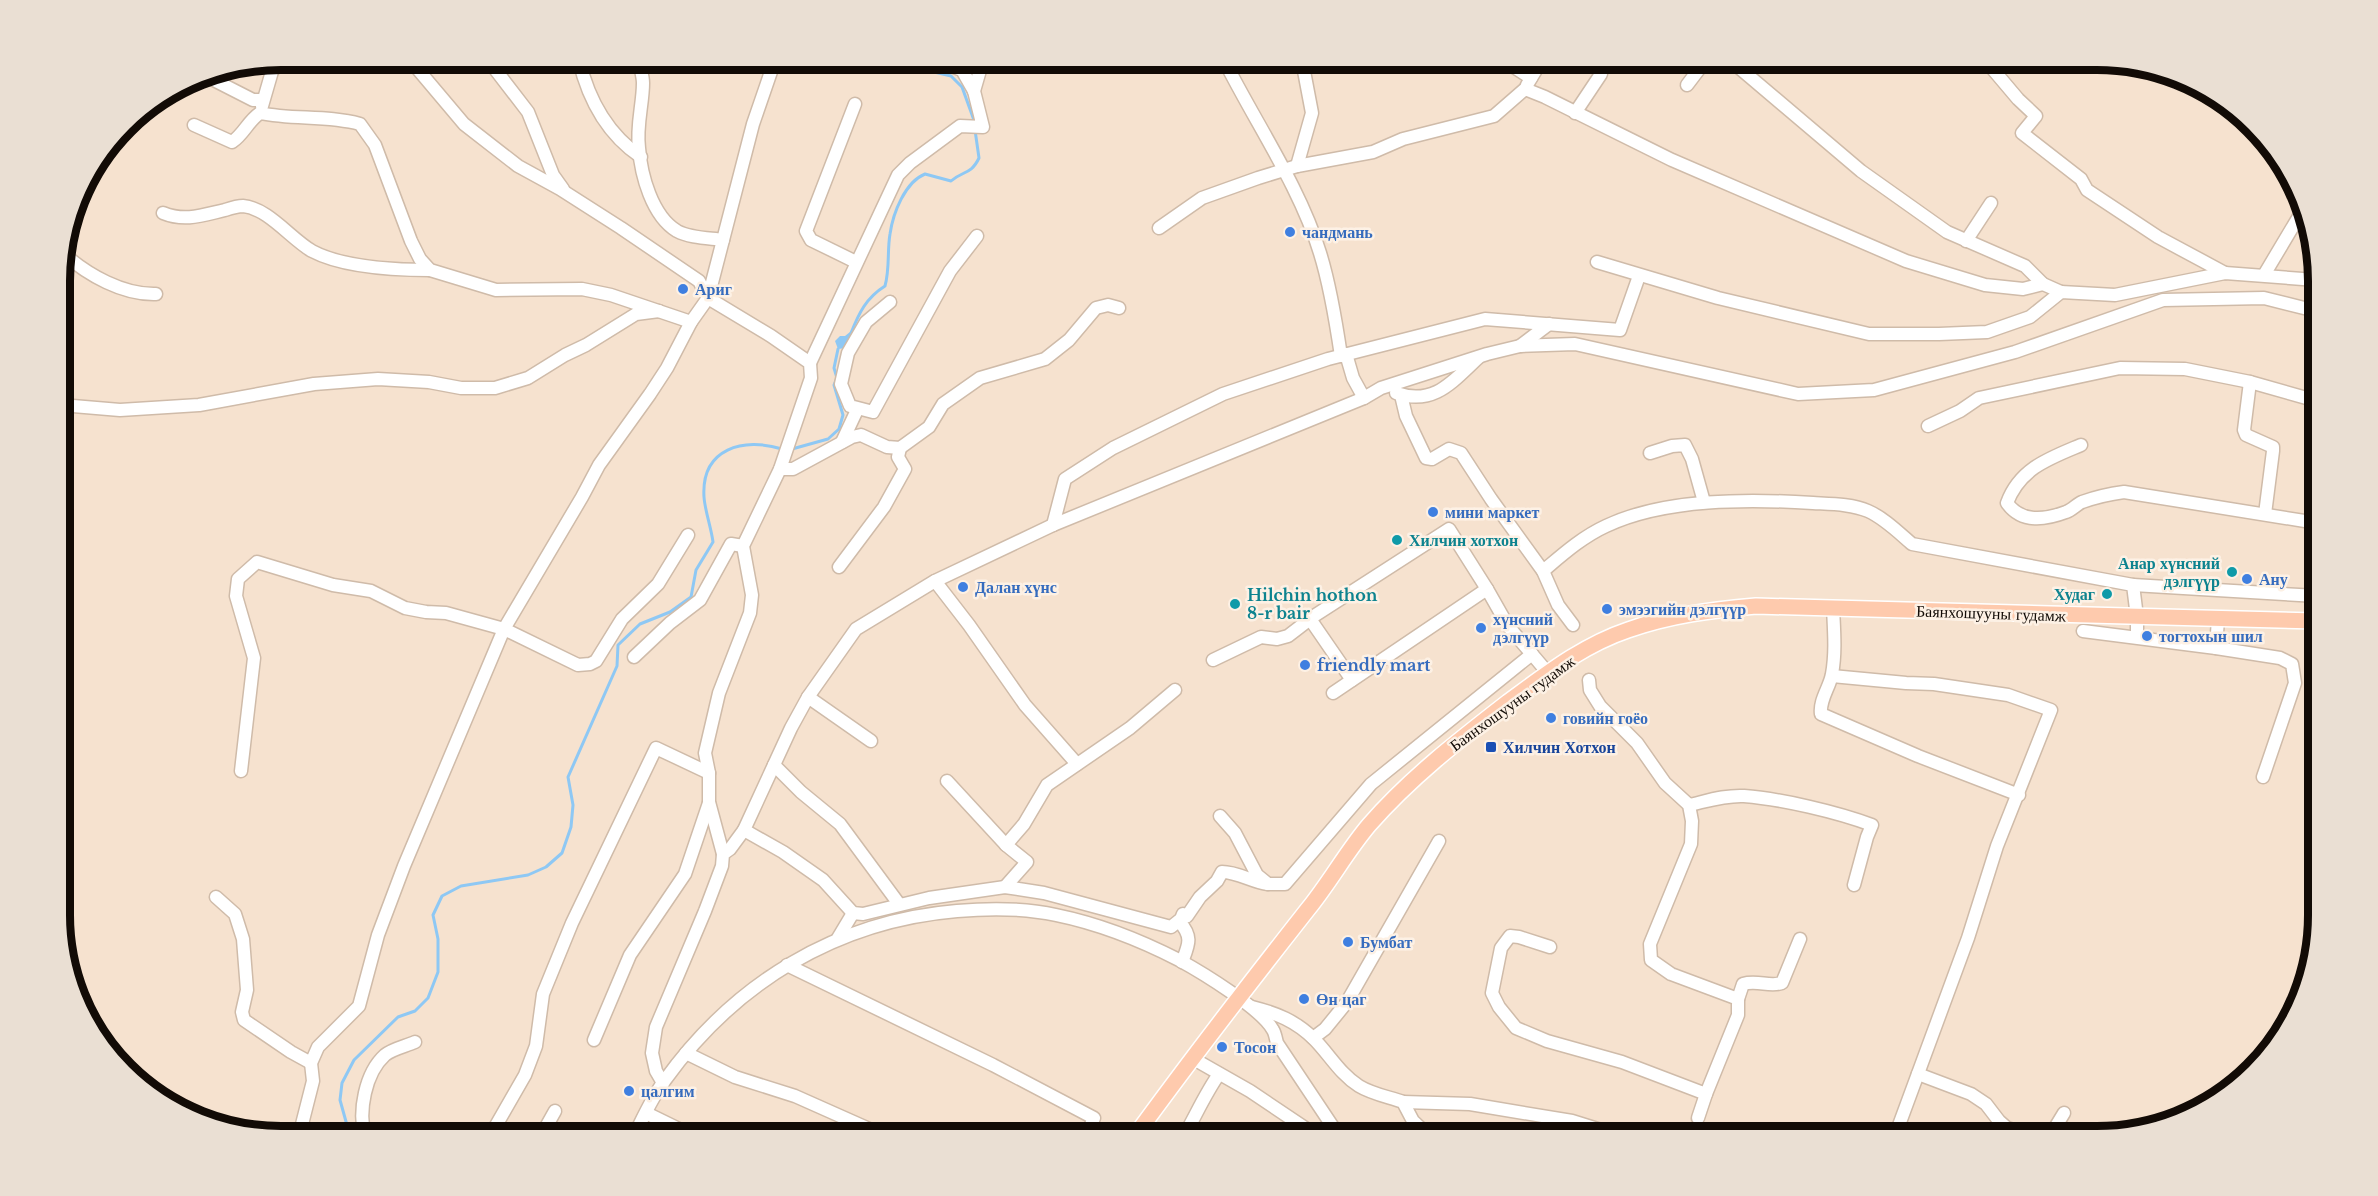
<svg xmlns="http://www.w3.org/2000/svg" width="2378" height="1196" viewBox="0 0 2378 1196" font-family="'Libre Baskerville',serif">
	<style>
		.water { fill: #8ec8f4 }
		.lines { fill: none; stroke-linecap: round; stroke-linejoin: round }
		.stream { stroke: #8ec8f4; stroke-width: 3 }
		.minor-casing { stroke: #cfbba9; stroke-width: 15 }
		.major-casing { stroke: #fff; stroke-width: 18 }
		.minor { stroke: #fff; stroke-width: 12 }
		.major { stroke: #fecaad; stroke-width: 15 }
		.shop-dot { fill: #3f7fe0; stroke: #fdf1e5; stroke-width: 2 }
		.culture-dot { fill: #0f9aa8; stroke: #fdf1e5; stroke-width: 2 }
		.transit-dot { fill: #1a4fb4; stroke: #fdf1e5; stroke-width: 2 }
		.labels { text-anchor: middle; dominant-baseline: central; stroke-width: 5; stroke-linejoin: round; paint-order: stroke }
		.shop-label { font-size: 16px; font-weight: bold; fill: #366cbe; stroke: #fdf1e5; text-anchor: start }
		.culture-label { font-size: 16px; font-weight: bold; fill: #0d838f; stroke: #fdf1e5; text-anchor: start }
		.street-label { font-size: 16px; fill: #120b06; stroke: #fdf1e5 }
		.transit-label { font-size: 16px; font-weight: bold; fill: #164399; stroke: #fdf1e5; text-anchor: start }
		.rim { fill: none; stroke: #120b06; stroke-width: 8 }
	</style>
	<rect width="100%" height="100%" fill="#f6e2cf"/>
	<polygon class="water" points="850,332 853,333 846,348 838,349 835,341 840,336 845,336"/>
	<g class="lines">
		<g class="stream">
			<polyline points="904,60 909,66 951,76 962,87 975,123"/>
			<path d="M851 333C859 313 866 298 885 286 890 268 887 251 890 234 893 213 905 182 925 174L951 181C962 171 971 175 979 158L975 130"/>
			<polyline points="792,449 828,439 839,429 843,415 834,385 837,378 834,368 838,349"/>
			<path d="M350 1136 340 1100 342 1083 354 1060 398 1017 415 1011 428 998 438 972V939L433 915 442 896 461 886 528 875 546 867 562 853 571 827 573 805 568 777 617 666 618 645 640 624 670 612 691 597 696 570 713 542C711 527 705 511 704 497 701 448 744 437 782 449"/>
		</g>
		<g class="minor-casing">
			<g id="minor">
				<polyline points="410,60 464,124 518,166 560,189 621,228 699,281 708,298 771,336 810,363 811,378 780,469 743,546 752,595 750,613 719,693 705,753 709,773 709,802 723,854"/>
				<polyline points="488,60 528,112 553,175 563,189"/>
				<path d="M579 60C588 98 607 134 641 157"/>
				<path d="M639 60C640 67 643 76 643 83 643 104 636 126 639 148 641 175 652 216 677 231 690 238 708 238 723 240"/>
				<polyline points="935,60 962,70 974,91"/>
				<path d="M1224 60C1255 122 1300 187 1320 253 1330 285 1336 322 1341 356"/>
				<polyline points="1503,60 1531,78"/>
				<polyline points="1730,60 1861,171 1947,232 2025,266 2043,284"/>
				<polyline points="1985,60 2018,99 2036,116 2022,133 2081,179 2087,190 2158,237 2225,273"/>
				<polyline points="204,75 253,100 263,100"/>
				<polyline points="1527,85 1542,60"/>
				<polyline points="1687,85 1706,60"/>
				<polyline points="855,104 806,231 811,240 856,262"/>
				<polyline points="262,106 275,61"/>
				<polyline points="1575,113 1601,74"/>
				<path d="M194 125 232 142C244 134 248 121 260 113 293 120 327 115 360 124L375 145 411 241 420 259 430 270 496 290 582 289 611 295 691 322"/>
				<polyline points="1297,166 1312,113 1304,71 1305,60"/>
				<path d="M163 213C185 222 203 215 225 210 231 208 238 206 243 206 268 208 291 239 312 251 344 268 395 270 430 270"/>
				<polyline points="1159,228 1202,198 1258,178 1297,166 1373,152 1403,139 1494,116 1525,89 1545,97 1672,160 1906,261 1985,285 2023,289 2043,284 2061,292"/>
				<polyline points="1966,241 1991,203"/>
				<path d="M64 254C88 275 123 295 156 294"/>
				<polyline points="1597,262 1718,298 1869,334 1939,334 1987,332 2030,317 2061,292 2115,295 2225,273 2316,280"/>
				<polyline points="2264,275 2301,213"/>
				<polyline points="890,302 866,322 848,353 841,384 850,406 873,412 950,271 977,236"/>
				<polyline points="1520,346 1549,324"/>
				<polyline points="1346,354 1353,378 1364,398"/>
				<polyline points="810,363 898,175 910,163 960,126 983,127 974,91 983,60"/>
				<polyline points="2250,382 2244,430 2246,435 2273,447 2273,451 2265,514"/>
				<path d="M1396 393C1434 406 1452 382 1478 358"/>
				<polyline points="1401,395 1406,416 1426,458 1432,459 1449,449 1461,453 1491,499 1543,571 1558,605 1573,625"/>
				<polyline points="61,405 120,410 199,405 314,384 378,379 429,382 461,388 495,388 528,378 565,355 586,345 636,314 659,311"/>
				<polyline points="1928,426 1960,411 1979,398 2120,368 2185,369 2250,382 2317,401"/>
				<polyline points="842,442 857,410"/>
				<path d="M2081 445C2050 458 2020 468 2007 503 2021 523 2045 520 2066 512 2072 510 2077 504 2082 502 2096 497 2109 494 2124 492L2317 523"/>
				<polyline points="1650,453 1672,446 1685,445 1692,459 1704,502"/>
				<polyline points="780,469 793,469 852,437 861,435 887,447 900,448 929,427 943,404 980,378 1045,359 1069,340 1096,308 1108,305 1119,308"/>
				<polyline points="1053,525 1065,479 1113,448 1223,394 1328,359 1485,319 1620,330 1639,276"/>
				<polyline points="839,567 884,507 905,469 898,457 900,448"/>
				<path d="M1543 571C1562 555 1582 537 1606 526 1665 498 1750 499 1813 503 1831 504 1852 504 1868 511 1884 518 1898 532 1912 544L2133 585 2137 617V636"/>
				<polyline points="935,581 969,625 1025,705 1077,764"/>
				<polyline points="2133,585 2317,596"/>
				<path d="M1833 608C1834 630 1836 652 1832 674 1830 687 1819 700 1821 714L1918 756 2019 795"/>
				<polyline points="1310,619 1352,680"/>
				<polyline points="2083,631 2216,648 2280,658 2292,664 2295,683 2263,777"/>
				<polyline points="2216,648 2218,619"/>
				<polyline points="634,657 670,623 700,600 731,544 743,546"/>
				<polyline points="1213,660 1261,637 1277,639 1288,636 1314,616 1449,529 1487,589"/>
				<polyline points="1832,676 1906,683 1934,684 2008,695 2051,710 1997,846 1968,938 1895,1136"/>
				<polyline points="1333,693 1487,589 1508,626 1548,673"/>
				<polyline points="808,697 871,741"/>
				<polyline points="774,765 801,792 840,824 899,904"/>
				<polyline points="241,771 254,658 236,596 238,579 257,562 333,585 371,591 405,608 426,612 446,613 504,629 578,665 590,664 596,661 622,619 658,584 688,535"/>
				<polyline points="947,781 1006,845"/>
				<path d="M1689 805C1707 801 1725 795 1744 796 1782 799 1837 812 1872 825L1867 837 1854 885"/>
				<polyline points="1220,816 1235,833 1257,875 1268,884 1285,884 1371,784 1532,654"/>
				<path d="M744 830 783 852 823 880 853 913 863 914 929 898 1005 887 1044 893 1171 927 1181 919 1183 914 1187 916 1200 897 1217 881 1222 872C1238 872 1252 882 1268 884"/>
				<polyline points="1005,887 1027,862 1006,845 1024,824 1047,785 1130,728 1175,690"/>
				<polyline points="216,897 235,914 243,939 247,990 242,1012 244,1020 291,1052 311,1063"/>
				<path d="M1179 921C1193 937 1189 944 1182 962"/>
				<polyline points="838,938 853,913"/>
				<polyline points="1550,947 1519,937 1510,936 1501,948 1492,993 1499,1007 1516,1028 1547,1041 1622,1062 1706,1094 1738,1015 1738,999 1671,974 1651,960 1650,944 1691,844 1692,821 1689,805 1665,783 1637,743 1600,706 1590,690 1589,680"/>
				<polyline points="787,965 993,1065 1094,1118 1086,1136"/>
				<path d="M1738 999 1743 984C1757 980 1770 987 1782 983L1800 939"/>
				<path d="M1252 1007C1276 1013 1296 1021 1314 1039 1329 1054 1340 1074 1359 1086 1372 1094 1389 1097 1403 1102L1413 1121 1429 1136"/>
				<polyline points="1313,1038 1325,1029 1347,1002 1439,841"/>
				<polyline points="594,1040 630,955 685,874 709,803"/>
				<polyline points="686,1053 735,1077 795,1096 885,1136"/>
				<polyline points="1192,1058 1250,1091 1317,1136"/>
				<polyline points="1918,1074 1971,1094 1986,1104 1999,1121 2007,1128 2032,1136"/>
				<polyline points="663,1083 656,1071 652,1053 656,1027 705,911 722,866 723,854 730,849 744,830 791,728 808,697 856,629 935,581 1053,525 1364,398 1381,388 1487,354 1520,346 1575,344 1798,394 1874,390 2015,352 2163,300 2264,298 2316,311"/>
				<polyline points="1403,1102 1470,1104 1572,1121 1620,1136"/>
				<polyline points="646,1113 693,1136"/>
				<polyline points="1698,1118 1706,1094"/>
				<polyline points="299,1136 313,1081 311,1063 318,1047 359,1006 378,935 404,866 504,629 582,497 599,465 650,394 667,368 691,322 708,298 753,124 775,60"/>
				<path d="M365 1136C358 1112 365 1073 385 1055 392 1049 406 1046 415 1042"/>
				<polyline points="490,1136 525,1075 536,1046 543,994 572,923 656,748 709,773"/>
				<polyline points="541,1136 555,1111"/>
				<path d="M634 1136C643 1118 652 1097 665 1080 735 983 836 921 957 911 990 908 1024 908 1056 915 1100 924 1140 940 1179 960 1201 972 1262 1009 1273 1030 1275 1033 1276 1039 1277 1043L1339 1136"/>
				<path d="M1184 1136C1196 1115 1205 1094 1219 1074"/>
				<polyline points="2050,1136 2064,1113"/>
			</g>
		</g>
		<g class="major-casing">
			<path id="major" d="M1135 1136C1191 1059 1249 984 1308 909 1330 882 1347 851 1369 825 1410 778 1459 740 1508 702 1545 675 1583 645 1628 630 1670 615 1712 610 1756 606L2317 621"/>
		</g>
		<use href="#minor" class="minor"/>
		<use href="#major" class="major"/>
	</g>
	<g class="shop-dot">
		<circle cx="1290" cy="232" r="6"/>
		<circle cx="683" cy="289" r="6"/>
		<circle cx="1433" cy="512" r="6"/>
		<circle cx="2247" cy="579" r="6"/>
		<circle cx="963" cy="587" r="6"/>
		<circle cx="1607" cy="609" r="6"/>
		<circle cx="1481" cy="628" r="6"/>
		<circle cx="2147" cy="636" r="6"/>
		<circle cx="1305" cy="665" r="6"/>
		<circle cx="1551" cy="718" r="6"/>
		<circle cx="1348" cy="942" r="6"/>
		<circle cx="1304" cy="999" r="6"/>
		<circle cx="1222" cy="1047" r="6"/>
		<circle cx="629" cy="1091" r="6"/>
	</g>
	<g class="culture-dot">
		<circle cx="1397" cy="540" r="6"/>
		<circle cx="2232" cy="572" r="6"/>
		<circle cx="2107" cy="594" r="6"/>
		<circle cx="1235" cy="604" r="6"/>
	</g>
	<rect class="transit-dot" x="1485" y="741" width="12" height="12" rx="3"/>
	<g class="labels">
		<g class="shop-label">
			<text x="1302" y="232">чандмань</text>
			<text x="695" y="289">Ариг</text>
			<text x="1445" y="512">мини маркет</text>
			<text x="2259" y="579">Ану</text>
			<text x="975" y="587">Далан хүнс</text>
			<text x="1619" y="609">эмээгийн дэлгүүр</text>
			<text x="1493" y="619">хүнсний<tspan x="1493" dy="18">дэлгүүр</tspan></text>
			<text x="2159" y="636">тогтохын шил</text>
			<text x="1317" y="665">friendly mart</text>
			<text x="1563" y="718">говийн гоёо</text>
			<text x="1360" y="942">Бумбат</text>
			<text x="1316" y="999">Өн цаг</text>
			<text x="1234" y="1047">Тосон</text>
			<text x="641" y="1091">цалгим</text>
		</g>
		<g class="culture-label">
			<text x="1409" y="540">Хилчин хотхон</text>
			<text x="2220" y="563" text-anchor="end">Анар хүнсний<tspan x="2220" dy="18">дэлгүүр</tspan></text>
			<text x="2095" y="594" text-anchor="end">Худаг</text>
			<text x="1247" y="595">Hilchin hothon<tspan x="1247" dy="18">8-r bair</tspan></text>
		</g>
		<g class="street-label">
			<text transform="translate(1991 613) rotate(2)">Баянхошууны гудамж</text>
			<text transform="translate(1512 703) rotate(-36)">Баянхошууны гудамж</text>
		</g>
		<g class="transit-label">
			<text x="1503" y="747">Хилчин Хотхон</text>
		</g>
	</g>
	<path d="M0 0H2378V1196H0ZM281 70H2097A211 211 0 0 1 2308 281V915A211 211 0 0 1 2097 1126H281A211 211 0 0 1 70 915V281A211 211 0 0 1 281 70Z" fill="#eadfd3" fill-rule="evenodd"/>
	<path class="rim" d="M281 70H2097A211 211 0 0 1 2308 281V915A211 211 0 0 1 2097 1126H281A211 211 0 0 1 70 915V281A211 211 0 0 1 281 70Z"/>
</svg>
